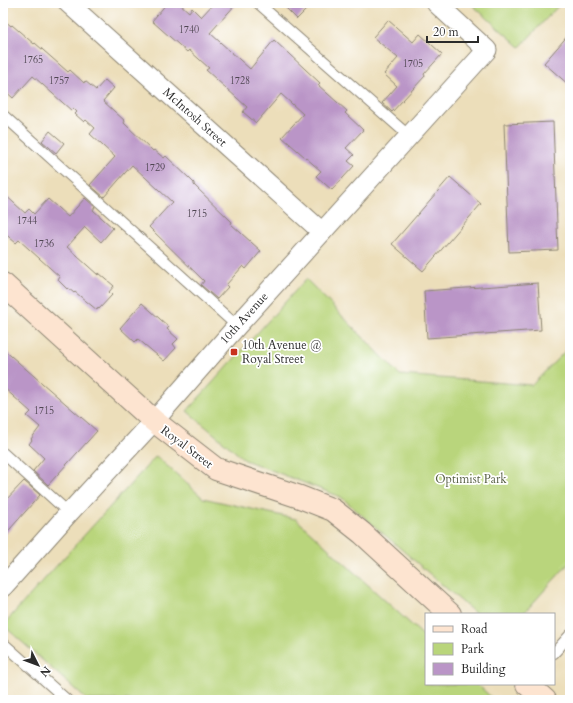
<svg xmlns="http://www.w3.org/2000/svg" width="573" height="703" viewBox="0 0 573 703" font-family="Cardo,serif">
	<style>
		.green { fill: #b9d57b; stroke: #728053 }
		.building { fill: #ba95c7 }
		.lines { fill: none; stroke-linecap: round; stroke-linejoin: round }
		.lane-casing { stroke: #8c8472; stroke-width: 12 }
		.street-casing { stroke: #8c8472; stroke-width: 21 }
		.secondary-casing { stroke: #8c8472; stroke-width: 24 }
		.lane { stroke: #fff; stroke-width: 10 }
		.street { stroke: #fff; stroke-width: 19 }
		.secondary { stroke: #fde4d0; stroke-width: 22 }
		.poi-dot { fill: #c8321e; stroke: #fff; stroke-width: 1.5 }
		.labels { text-anchor: middle; dominant-baseline: central; stroke-width: 3.5; stroke-linejoin: round; paint-order: stroke }
		.number-label { font-size: 10px; fill: #4f4652 }
		.street-label { font-size: 12px; fill: #2b2b2b; stroke: #fff }
		.poi-label { font-size: 12px; fill: #2b2b2b; stroke: #fff; text-anchor: start }
		.park-label { font-size: 12px; fill: #565e43; stroke: #fff }
	</style>
	<rect width="100%" height="100%" fill="#fff"/>
	<filter id="ink" filterUnits="userSpaceOnUse"><feTurbulence type="fractalNoise" baseFrequency=".025" numOctaves="2"/><feDisplacementMap in="SourceGraphic" scale="8" xChannelSelector="R" yChannelSelector="G"/><feConvolveMatrix kernelMatrix="1 2 1 2 8 2 1 2 1" color-interpolation-filters="sRGB"/></filter>
	<filter id="wash" filterUnits="userSpaceOnUse"><feTurbulence type="fractalNoise" baseFrequency=".012" numOctaves="4" result="noise"/><feDisplacementMap in="SourceGraphic" scale="16" xChannelSelector="R" yChannelSelector="G"/><feGaussianBlur stdDeviation="0.9" result="paint"/><feColorMatrix in="noise" values="0 0 0 0 0 0 0 0 0 0 0 0 0 0 0 0 0 1.4 0 .05"/><feComposite in="paint" operator="in"/></filter>
	<g filter="url(#wash)">
		<rect width="100%" height="100%" fill="#ecdeba"/>
		<g class="green">
			<polygon points="470,3 561,3 520,47"/>
			<polygon points="306,279 400,375 532,385 570,346 570,562 523,614 476,614 341,497 245,460 187,411"/>
			<polygon points="156,456 203,498 296,519 426,638 426,684 477,684 494,700 87,700 3,625"/>
		</g>
		<g id="blocks">
			<g class="building">
				<polygon points="167,3 179,3 189,12 192,8 201,17 214,3 237,3 210,33 250,69 274,40 320,83 318,85 347,111 345,113 363,130 346,148 354,155 348,161 354,166 332,190 316,176 321,171 282,137 303,114 281,94 256,123 243,112 247,107 206,70 209,68 189,50 187,52 152,21"/>
				<polygon points="281,3 313,3 297,19"/>
				<polygon points="3,19 11,26 12,25 34,44 35,43 68,72 70,70 84,83 85,81 96,90 105,80 114,88 103,101 125,121 124,123 153,151 154,150 164,158 166,156 190,179 194,183 194,185 232,222 231,224 261,251 246,269 243,266 226,285 228,287 217,299 201,285 204,281 149,227 172,202 132,165 104,197 90,185 115,157 90,134 95,128 86,120 84,122 75,114 77,112 74,109 72,111 33,76 13,98 3,89"/>
				<polygon points="388,20 413,42 420,34 442,54 424,74 425,76 392,112 382,103 397,86 384,74 398,58 373,37"/>
				<polygon points="570,33 570,86 544,63"/>
				<polygon points="553,122 558,250 509,252 504,124"/>
				<polygon points="50,131 64,143 56,153 42,141"/>
				<polygon points="450,177 481,204 423,271 392,244"/>
				<polygon points="3,193 25,213 29,209 34,214 48,199 68,217 85,198 95,207 93,210 113,228 101,242 85,227 67,247 98,275 99,273 114,286 109,292 112,295 99,309 98,308 97,310 75,292 74,293 68,288 67,289 58,280 60,277 19,240 16,243 3,232"/>
				<polygon points="538,283 541,330 427,338 424,291"/>
				<polygon points="142,303 169,327 167,329 178,339 173,344 176,348 164,361 138,339 135,342 120,328"/>
				<polygon points="3,349 97,431 48,485 33,471 44,458 29,444 32,440 31,439 40,427 27,416 31,412 3,387"/>
				<polygon points="24,481 40,495 3,537 3,503"/>
			</g>
		</g>
	</g>
	<g filter="url(#ink)">
		<use href="#blocks" fill-opacity="0" stroke="#8c8472" stroke-width="1"/>
		<g class="lines">
			<g class="lane-casing">
				<g id="lane">
					<polyline points="258,3 409,136"/>
					<polyline points="3,115 237,326"/>
					<polyline points="3,453 69,513"/>
					<polyline points="3,643 67,700"/>
					<polyline points="554,653 570,635"/>
				</g>
			</g>
			<g class="street-casing">
				<g id="street">
					<polyline points="68,3 322,232"/>
					<polyline points="3,587 69,513 154,421 237,326 487,50 436,3"/>
				</g>
			</g>
			<g class="secondary-casing">
				<g id="secondary">
					<polyline points="3,284 154,421 216,469 300,497 333,510 362,533 450,614"/>
					<polyline points="527,684 545,700"/>
				</g>
			</g>
			<use href="#lane" class="lane"/>
			<use href="#street" class="street"/>
			<use href="#secondary" class="secondary"/>
		</g>
	</g>
	<rect class="poi-dot" x="230" y="348" width="8" height="8" rx="2"/>
	<g class="labels">
		<g class="number-label">
			<text x="189" y="30">1740</text>
			<text x="33" y="60">1765</text>
			<text x="413" y="64">1705</text>
			<text x="59" y="81">1757</text>
			<text x="240" y="81">1728</text>
			<text x="155" y="168">1729</text>
			<text x="197" y="214">1715</text>
			<text x="27" y="221">1744</text>
			<text x="44" y="244">1736</text>
			<text x="44" y="411">1715</text>
		</g>
		<g class="street-label">
			<text transform="translate(195 117) rotate(42)">McIntosh Street</text>
			<text transform="translate(244 318) rotate(-48)">10th Avenue</text>
			<text transform="translate(187 447) rotate(37)">Royal Street</text>
		</g>
		<g class="poi-label">
			<text x="242" y="345">10th Avenue @<tspan x="242" dy="14">Royal Street</tspan></text>
		</g>
		<g class="park-label">
			<text x="471" y="479">Optimist Park</text>
		</g>
	</g>
	<rect width="573" height="703" fill="none" stroke="#fff" stroke-width="16"/>
	<rect x="425" y="613" width="130" height="72" fill="#ffffff" stroke="#aaaaaa"/>
	<rect x="433" y="626" width="20" height="6" fill="#fde4d0" stroke="#aaaaaa"/>
	<text x="461" y="633" font-size="12" fill="#2b2b2b">Road</text>
	<rect x="433" y="643" width="20" height="12" fill="#b9d57b" stroke="#aaaaaa"/>
	<text x="461" y="653" font-size="12" fill="#2b2b2b">Park</text>
	<rect x="433" y="663" width="20" height="12" fill="#ba95c7" stroke="#aaaaaa"/>
	<text x="461" y="673" font-size="12" fill="#2b2b2b">Building</text>
	<g transform="translate(38 665) rotate(132)" stroke="#ffffff" stroke-width="3" paint-order="stroke">
	<path d="M0-3L7 15L0 10L-7 15Z" fill="#2b2b2b"/>
	<text y="-6" font-size="11" font-weight="bold" text-anchor="middle" fill="#2b2b2b">N</text>
	</g>
	<path d="M427 36v6h51v-6" fill="none" stroke="#2b2b2b" stroke-width="2"/>
	<text x="433" y="36" font-size="12" fill="#2b2b2b" stroke="#ffffff" stroke-width="3" paint-order="stroke">20 m</text>
</svg>
